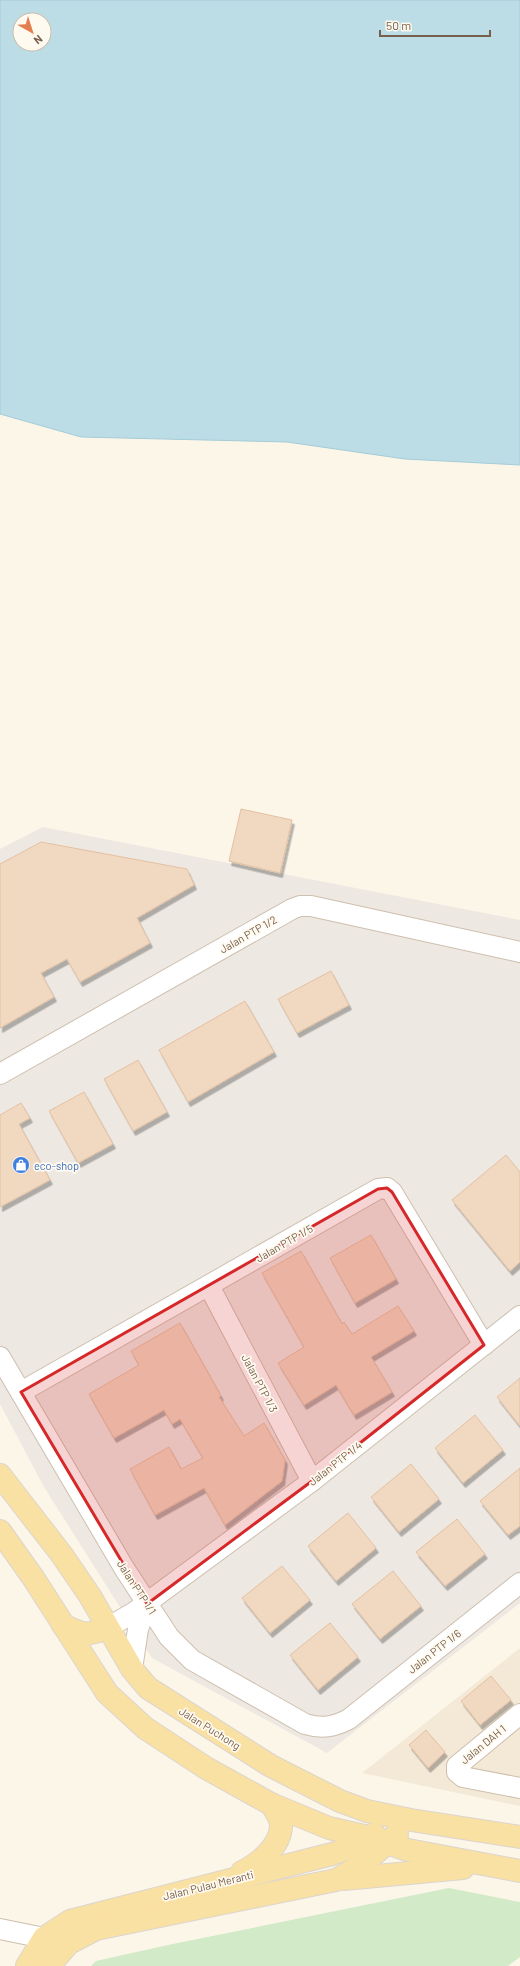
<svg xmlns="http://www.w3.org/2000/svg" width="520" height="1966" viewBox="0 0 520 1966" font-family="Barlow,sans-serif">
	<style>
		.residential { fill: #f4e9d7 }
		.industrial { fill: #ede8e2 }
		.green { fill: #d2eac7 }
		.water { fill: #bddde6; stroke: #a3ccd8; fill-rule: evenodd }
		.building { fill: #f1d8c1; stroke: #e4c0a1; filter: url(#shadow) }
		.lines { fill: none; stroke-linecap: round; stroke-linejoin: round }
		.minor-casing { stroke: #cebfae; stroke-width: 22 }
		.major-casing { stroke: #dcd5d0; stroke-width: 24 }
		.minor { stroke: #fff; stroke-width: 20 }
		.major { stroke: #f9e0a3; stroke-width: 22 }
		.marked { fill: #d62828; fill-opacity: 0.2; stroke: #d62828; stroke-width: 3; stroke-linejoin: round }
		.labels { text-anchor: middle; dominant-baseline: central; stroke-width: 3.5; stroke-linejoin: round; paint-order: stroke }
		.street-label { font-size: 11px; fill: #775f4c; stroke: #fffaef }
		.shop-label { font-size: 11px; fill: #366cbe; stroke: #fffaef; text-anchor: start }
	</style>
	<defs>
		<filter id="shadow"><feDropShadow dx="2.5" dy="4.5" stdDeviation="0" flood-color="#0004"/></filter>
	</defs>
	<rect width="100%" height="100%" fill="#fcf6e9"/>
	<polygon class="residential" points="520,1648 520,1806 362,1773"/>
	<polygon class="industrial" points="43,827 520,920 520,1603 327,1753 152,1658 44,1487 0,1404 0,849"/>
	<polygon class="green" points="449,1888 520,1902 520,1957 508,1966 91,1966 96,1961 168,1945"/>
	<path class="water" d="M0 0H520V465L405 459 287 442 81 437 0 414ZM20 20H44V44H20Z"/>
	<g class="building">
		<polygon points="241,809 292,820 280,873 229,861"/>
		<polygon points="41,842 187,869 194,885 137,918 150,943 80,982 67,959 41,973 54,997 0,1028 0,864"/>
		<polygon points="331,971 349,1005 297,1033 278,999"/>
		<polygon points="245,1001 274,1052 188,1102 159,1050"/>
		<polygon points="138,1060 167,1112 133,1131 104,1079"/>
		<polygon points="84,1092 113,1144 78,1163 49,1111"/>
		<polygon points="21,1103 30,1118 19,1124 50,1180 0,1207 0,1115"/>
		<polygon points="506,1155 520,1172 520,1262 510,1271 452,1200"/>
		<polygon points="371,1235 396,1279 355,1303 330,1258"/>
		<polygon points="301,1251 342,1324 344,1322 352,1334 398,1306 414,1331 371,1357 392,1392 354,1415 336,1385 304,1405 278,1363 304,1347 262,1273"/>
		<polygon points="180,1323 221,1396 219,1397 244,1436 264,1423 285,1460 282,1481 225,1525 204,1488 155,1515 130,1469 169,1447 181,1469 203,1458 180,1419 172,1424 164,1410 114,1438 89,1394 139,1365 131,1351"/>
		<polygon points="520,1378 520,1426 497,1397"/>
		<polygon points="475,1415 503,1450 463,1483 435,1448"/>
		<polygon points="411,1464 439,1499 399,1532 371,1497"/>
		<polygon points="520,1468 520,1526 508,1535 480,1501"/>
		<polygon points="348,1513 376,1548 336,1581 308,1546"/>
		<polygon points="457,1519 485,1554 445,1586 416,1552"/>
		<polygon points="282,1566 310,1600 270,1633 242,1598"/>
		<polygon points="393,1571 421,1606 380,1639 352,1604"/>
		<polygon points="330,1623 358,1657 318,1690 290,1655"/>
		<polygon points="491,1676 511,1700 480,1725 461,1701"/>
		<polygon points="426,1730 445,1752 428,1768 409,1745"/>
	</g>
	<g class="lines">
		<g class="minor-casing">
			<g id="minor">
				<polyline points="0,1074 292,909 300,906 311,906 520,952"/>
				<polyline points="209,1286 312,1481"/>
				<path d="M0 1357 124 1568 169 1637 192 1660 305 1724C322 1729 334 1727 349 1719L520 1583"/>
				<polyline points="21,1392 378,1189 387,1188 392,1192 484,1345"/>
				<polyline points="107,1628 133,1613 312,1481 520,1316"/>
				<polyline points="132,1669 138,1629 147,1604"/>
				<polyline points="520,1714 457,1766 457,1772 463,1777 520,1788"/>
				<polyline points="0,1929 44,1938"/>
			</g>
		</g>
		<g class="major-casing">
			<g id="major">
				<polyline points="0,1475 62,1555 90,1596 132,1669 148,1688 271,1766 340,1801 367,1811 411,1820 520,1837"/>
				<polyline points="0,1531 34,1579 107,1693 145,1728 206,1768 271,1804 329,1828 369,1837 408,1850 520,1871"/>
				<path d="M63 1625C83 1635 87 1636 107 1628"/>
				<path d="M242 1872C259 1864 282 1845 281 1824 280 1817 275 1810 271 1804"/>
				<polyline points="344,1879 463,1868"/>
				<polyline points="27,1966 44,1938 70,1921 332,1854 349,1848 374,1834"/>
				<path d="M49 1966 69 1943 96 1929 336 1880C362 1866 376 1853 397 1834"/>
			</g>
		</g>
		<use href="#minor" class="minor"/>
		<use href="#major" class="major"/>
	</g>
	<path class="marked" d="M387 1188 392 1192 484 1345 312 1481 147 1604 21 1392 378 1189Z"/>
	<defs>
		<g id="shop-disc" transform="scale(0.9)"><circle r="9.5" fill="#3f7fe0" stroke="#fffaef"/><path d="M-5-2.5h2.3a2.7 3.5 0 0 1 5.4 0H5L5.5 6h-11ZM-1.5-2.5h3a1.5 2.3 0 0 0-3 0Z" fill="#fff"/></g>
	</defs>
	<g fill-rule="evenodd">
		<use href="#shop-disc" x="21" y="1165"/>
	</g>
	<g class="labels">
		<g class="street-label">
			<text transform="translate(248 934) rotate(-30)">Jalan PTP 1/2</text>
			<text transform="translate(284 1243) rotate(-30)">Jalan PTP 1/5</text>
			<text transform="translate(260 1383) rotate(62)">Jalan PTP 1/3</text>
			<text transform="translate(335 1463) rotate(-38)">Jalan PTP 1/4</text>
			<text transform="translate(137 1587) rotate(57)">Jalan PTP 1/1</text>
			<text transform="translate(434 1651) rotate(-38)">Jalan PTP 1/6</text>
			<text transform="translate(210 1728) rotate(32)">Jalan Puchong</text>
			<text transform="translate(483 1744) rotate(-39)">Jalan DAH 1</text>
			<text transform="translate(208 1885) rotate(-14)">Jalan Pulau Meranti</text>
		</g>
		<g class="shop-label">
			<text x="34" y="1165">eco-shop</text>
		</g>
	</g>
	<g transform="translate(32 32) rotate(141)"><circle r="19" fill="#fffaef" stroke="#c9bcae"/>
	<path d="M0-3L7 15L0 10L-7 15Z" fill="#e47d50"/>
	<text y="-6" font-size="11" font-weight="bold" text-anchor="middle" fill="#775f4c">N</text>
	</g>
	<path d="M380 30v6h110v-6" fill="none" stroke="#775f4c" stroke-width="2"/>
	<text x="386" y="30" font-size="12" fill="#775f4c" stroke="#fffaef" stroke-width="3" paint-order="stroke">50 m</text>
</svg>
